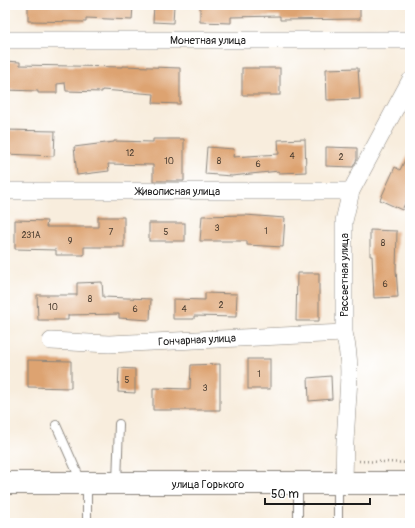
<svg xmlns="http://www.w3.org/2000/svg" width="415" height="528" viewBox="0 0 415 528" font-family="Pangolin,sans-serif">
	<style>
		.building { fill: #dda371 }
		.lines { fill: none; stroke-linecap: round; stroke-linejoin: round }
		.lane-casing { stroke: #8a847c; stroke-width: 10 }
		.street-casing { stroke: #8a847c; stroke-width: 18 }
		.primary-casing { stroke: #8a847c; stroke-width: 24 }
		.path { stroke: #8a847c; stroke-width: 2.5; stroke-dasharray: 1 3; stroke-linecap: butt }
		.lane { stroke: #fff; stroke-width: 8 }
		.street { stroke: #fff; stroke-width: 17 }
		.primary { stroke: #fff; stroke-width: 22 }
		.labels { text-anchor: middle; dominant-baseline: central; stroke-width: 3; stroke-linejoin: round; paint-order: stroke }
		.number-label { font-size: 9px; fill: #4c3e31 }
		.street-label { font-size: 11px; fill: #1c1c1c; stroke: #fff }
	</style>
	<rect width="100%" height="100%" fill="#fff"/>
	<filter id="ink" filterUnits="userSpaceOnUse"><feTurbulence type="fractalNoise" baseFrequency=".025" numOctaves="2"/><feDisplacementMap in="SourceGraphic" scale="8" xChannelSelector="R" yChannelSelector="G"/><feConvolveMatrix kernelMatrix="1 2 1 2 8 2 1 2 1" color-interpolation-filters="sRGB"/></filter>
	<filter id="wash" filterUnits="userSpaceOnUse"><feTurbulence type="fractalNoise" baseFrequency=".012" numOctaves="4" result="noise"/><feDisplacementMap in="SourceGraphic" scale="16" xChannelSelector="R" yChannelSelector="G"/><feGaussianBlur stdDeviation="0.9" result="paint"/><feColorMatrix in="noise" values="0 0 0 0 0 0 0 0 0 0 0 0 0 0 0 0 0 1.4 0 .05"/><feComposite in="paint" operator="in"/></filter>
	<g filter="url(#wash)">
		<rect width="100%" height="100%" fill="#f8eddd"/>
		<g id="blocks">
			<g class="building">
				<polygon points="28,5 133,5 132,20 86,18 86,22 28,21"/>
				<polygon points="154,5 174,5 173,23 153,22"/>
				<polygon points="200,5 360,5 360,19 280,20 280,16 231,17 231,23 200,22"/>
				<polygon points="5,61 20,62 20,65 122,67 122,66 180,68 180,104 153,103 154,94 102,90 102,92 66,91 65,83 57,84 57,93 38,93 38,91 5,90"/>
				<rect x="242" y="68" width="38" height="27"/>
				<polygon points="358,68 360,99 327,100 326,69"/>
				<polygon points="5,130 55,131 54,156 5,154"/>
				<polygon points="153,139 184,139 184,181 153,181 153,165 108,164 109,171 77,175 74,147 114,142 114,141 153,142"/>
				<polygon points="305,139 306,172 279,173 279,171 232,176 205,174 207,147 234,149 233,157 279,154 278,140"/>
				<polygon points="326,147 357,148 357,159 353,167 326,166"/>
				<polygon points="410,150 410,193 402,210 380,200 395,167 400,170"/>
				<polygon points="245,215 285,218 283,247 247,245 247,241 200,241 202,216"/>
				<polygon points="98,217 124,217 124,247 84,247 84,255 56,255 56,250 15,249 15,220 47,221 46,227 98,227"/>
				<rect x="149" y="223" width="36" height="18"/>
				<polygon points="370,230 397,231 396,270 398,297 374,298 372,256 370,256"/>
				<polygon points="297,273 319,273 319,321 296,321"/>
				<polygon points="102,282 103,297 151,299 150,320 119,318 119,314 68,315 68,320 38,320 37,295 77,295 77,283"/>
				<polygon points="205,293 237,294 236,317 194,316 194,319 173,319 173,299 205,300"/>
				<rect x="248" y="359" width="22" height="30"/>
				<polygon points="28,360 71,361 71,388 28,387"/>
				<polygon points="220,364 220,410 153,410 153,388 190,389 191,365"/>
				<polygon points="119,368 135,369 135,393 118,392"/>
				<polygon points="331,376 332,399 309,401 308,378"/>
			</g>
		</g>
	</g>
	<g filter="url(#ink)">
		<use href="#blocks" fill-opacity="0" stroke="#8a847c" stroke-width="1"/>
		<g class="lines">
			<g class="lane-casing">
				<g id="lane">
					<polyline points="56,425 81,481"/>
					<polyline points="117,483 119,424"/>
					<polyline points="298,484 298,523"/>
					<polyline points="87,523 87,484"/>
					<polyline points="338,523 338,484"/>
				</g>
			</g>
			<g class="street-casing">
				<g id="street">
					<polyline points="5,40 410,40"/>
					<polyline points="5,191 351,191"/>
					<polyline points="51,341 109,344 344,333"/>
					<path d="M344 483C344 459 345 434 347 409 349 383 351 358 344 333V221L351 191 410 81"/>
				</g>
			</g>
			<g class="primary-casing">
				<polyline id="primary" points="5,483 410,483"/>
			</g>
			<polyline class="path" points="359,461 410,463"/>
			<use href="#lane" class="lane"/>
			<use href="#street" class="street"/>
			<use href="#primary" class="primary"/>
		</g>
	</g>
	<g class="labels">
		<g class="number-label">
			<text x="130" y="153">12</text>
			<text x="292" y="156">4</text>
			<text x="341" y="157">2</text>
			<text x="169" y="161">10</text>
			<text x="219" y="161">8</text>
			<text x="258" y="164">6</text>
			<text x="217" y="228">3</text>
			<text x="266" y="231">1</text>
			<text x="111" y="232">7</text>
			<text x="166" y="232">5</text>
			<text x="31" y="235">231А</text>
			<text x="70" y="241">9</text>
			<text x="383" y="243">8</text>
			<text x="385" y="284">6</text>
			<text x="90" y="299">8</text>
			<text x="221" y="305">2</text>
			<text x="53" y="307">10</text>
			<text x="135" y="309">6</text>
			<text x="184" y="309">4</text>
			<text x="259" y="374">1</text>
			<text x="127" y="380">5</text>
			<text x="205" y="388">3</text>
		</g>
		<g class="street-label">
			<text x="208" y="40">Монетная улица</text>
			<text x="178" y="191">Живописная улица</text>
			<text transform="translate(344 275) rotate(-90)">Рассветная улица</text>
			<text transform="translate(197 340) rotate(-3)">Гончарная улица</text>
			<text x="208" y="484">улица Горького</text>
		</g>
	</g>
	<rect width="415" height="528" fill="none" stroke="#fff" stroke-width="20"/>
	<path d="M265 498v6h105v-6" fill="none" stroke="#1c1c1c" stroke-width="2"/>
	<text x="271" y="498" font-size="12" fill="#1c1c1c" stroke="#ffffff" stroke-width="3" paint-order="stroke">50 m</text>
</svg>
